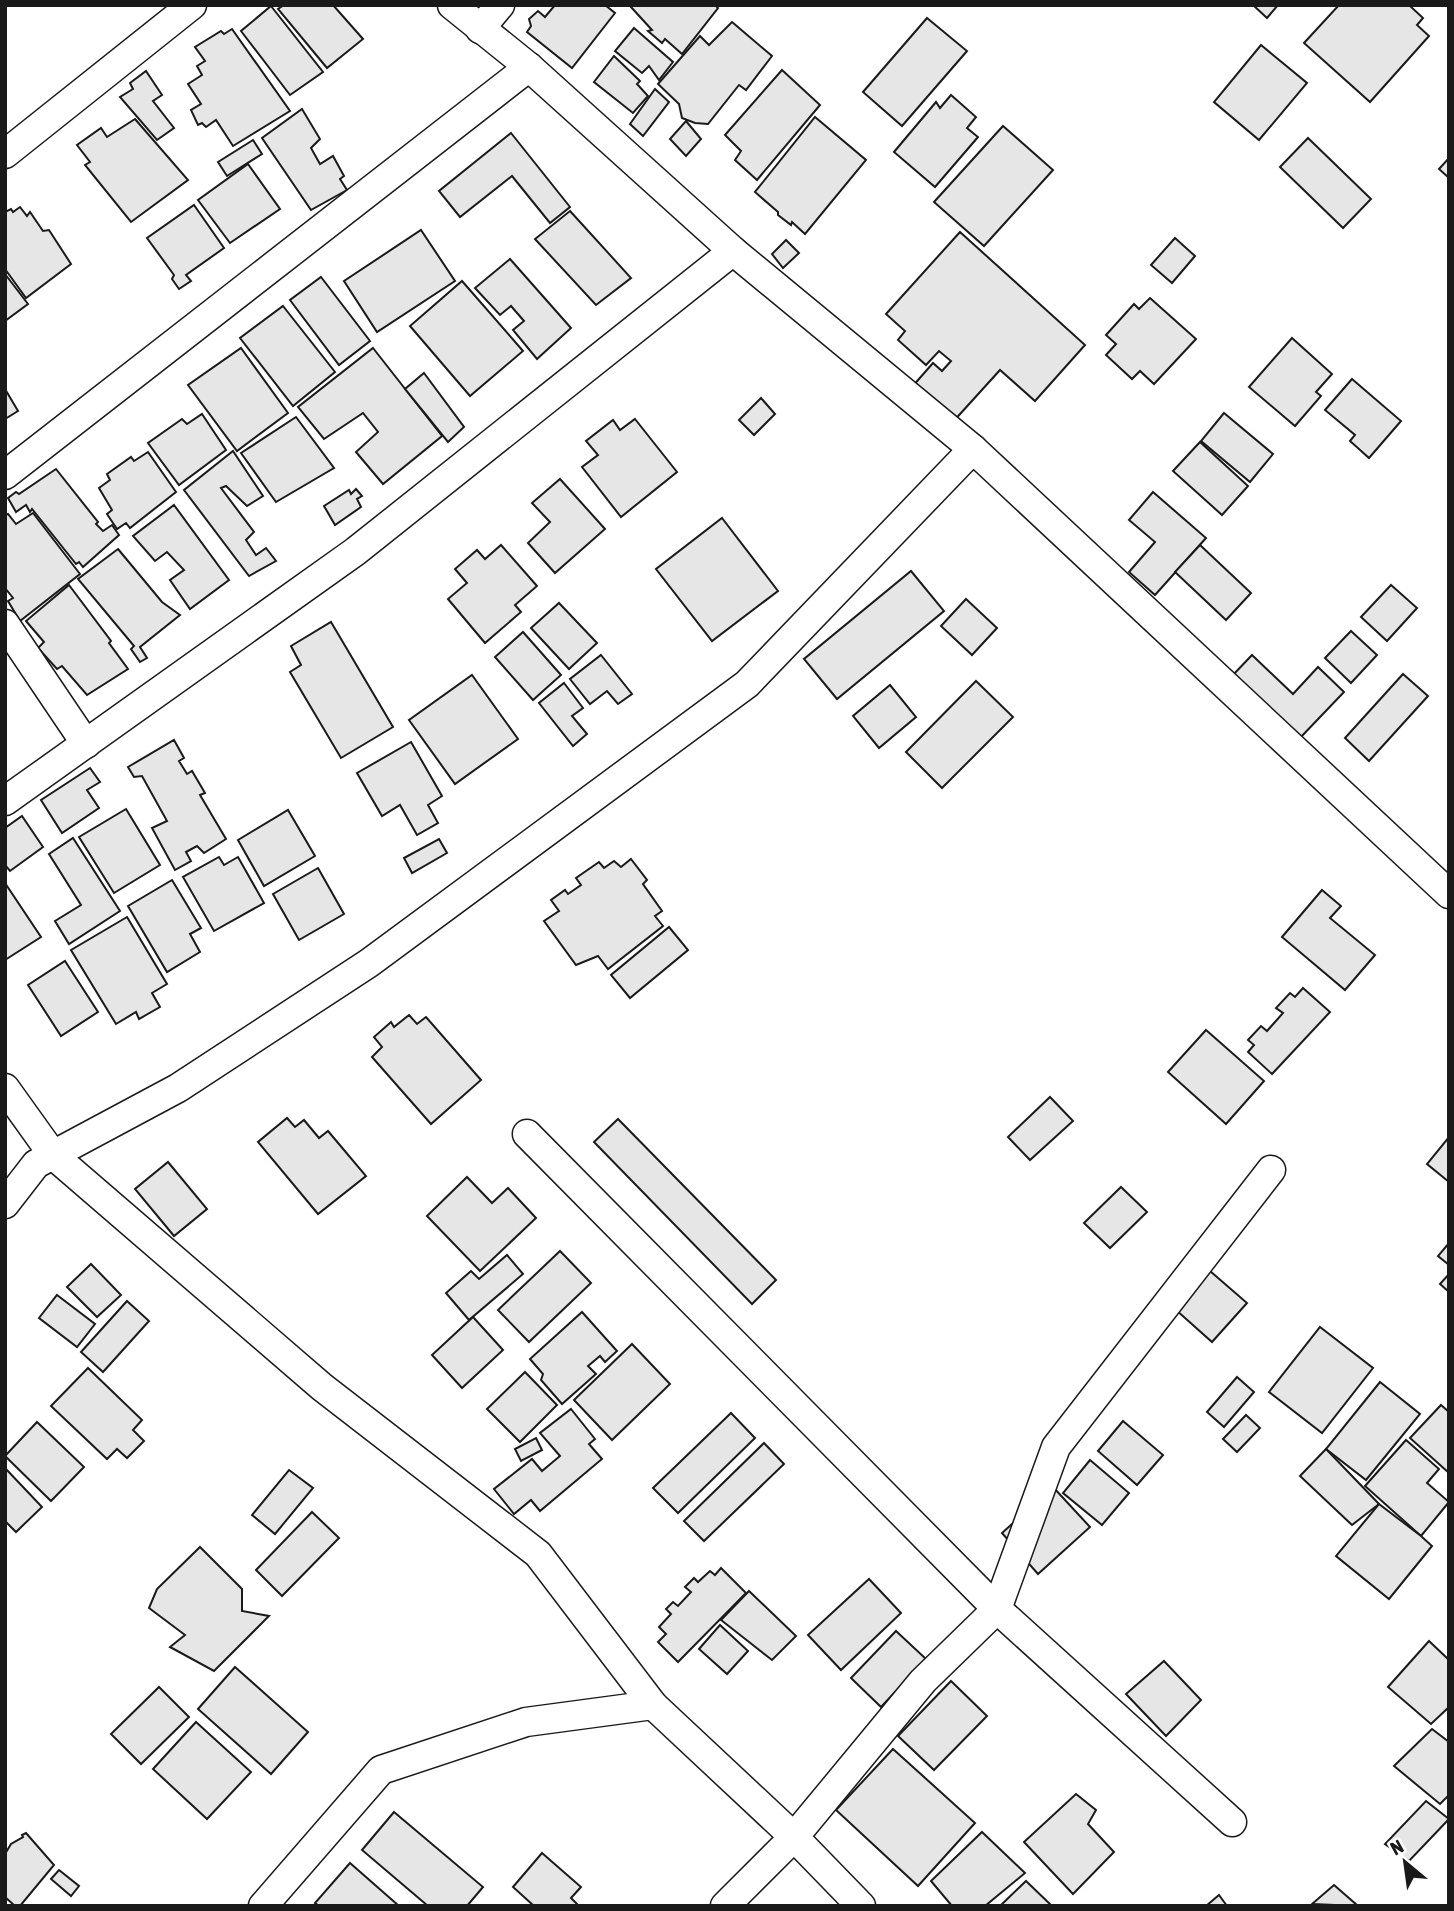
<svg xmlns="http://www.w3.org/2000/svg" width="1454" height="1911" viewBox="0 0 1454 1911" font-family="'Asap Condensed',sans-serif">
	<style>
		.building { fill: #e6e6e6; stroke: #1a1a1a; stroke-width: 2 }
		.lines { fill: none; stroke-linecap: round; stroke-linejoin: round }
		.street-casing { stroke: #1a1a1a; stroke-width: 31 }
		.street { stroke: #fff; stroke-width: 28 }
	</style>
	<rect width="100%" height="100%" fill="#fff"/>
	<g class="building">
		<polygon points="284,5 333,5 363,39 327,68 278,9"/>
		<polygon points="555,5 605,5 615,13 572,68 527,32 531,26 529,19 538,11 545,17"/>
		<polygon points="632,5 715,5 718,8 682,54 665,39 662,43 648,31 652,30 631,7"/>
		<polygon points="1253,5 1278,5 1267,18"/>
		<polygon points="1339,5 1409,5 1423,18 1417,25 1429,36 1370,102 1304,43"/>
		<polygon points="271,6 323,72 290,95 241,31"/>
		<polygon points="927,18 967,51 902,126 863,92"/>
		<polygon points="732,22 772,56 746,90 739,85 708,124 695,123 682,118 679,104 658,84 700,36 709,45"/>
		<polygon points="634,28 673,62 659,80 649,66 642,73 615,51"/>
		<polygon points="232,29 290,111 233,146 216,120 206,127 202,123 198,125 191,110 201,104 188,84 202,75 197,66 205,61 195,47 221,31 224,34"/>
		<polygon points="1261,45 1307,83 1259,140 1214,102"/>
		<polygon points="614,56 640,81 637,84 648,96 633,113 594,82"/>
		<polygon points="782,70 820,105 757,180 735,160 741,151 725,135"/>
		<polygon points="146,71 162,95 153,101 174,128 157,140 120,97 133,89 130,83"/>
		<polygon points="655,89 669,102 643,136 630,124"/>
		<polygon points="951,95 976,117 967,128 978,137 935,187 894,152 936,102 940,108"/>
		<polygon points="302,109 320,139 311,148 320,164 333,156 344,176 340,179 347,190 311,210 262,138"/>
		<polygon points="815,117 866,160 805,234 792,222 791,225 778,215 778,212 755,192"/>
		<polygon points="135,119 188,180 131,222 85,165 90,162 77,145 101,128 107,137"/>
		<polygon points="686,121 701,139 686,156 670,139"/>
		<polygon points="1003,126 1053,170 984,246 934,202"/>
		<polygon points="511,133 570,207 550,223 512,176 460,217 439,191"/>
		<polygon points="1308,138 1371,199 1343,228 1280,167"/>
		<polygon points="253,140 262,154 227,176 218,162"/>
		<polygon points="1449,158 1449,178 1439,169"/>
		<polygon points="248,164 280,209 230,243 198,200"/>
		<polygon points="194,205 224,248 186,275 191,281 179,289 172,279 174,275 147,238"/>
		<polygon points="20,207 27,216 30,212 43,231 49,230 71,264 26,298 5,269 5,212 11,209 13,212"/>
		<polygon points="570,211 631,278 596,305 535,239"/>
		<polygon points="421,230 455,281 377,332 344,281"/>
		<polygon points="960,232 1085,345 1035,401 1000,370 951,424 911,388 933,363 942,371 951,361 939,351 926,365 898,340 905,331 886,314"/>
		<polygon points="1175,238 1195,256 1172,283 1151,265"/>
		<polygon points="786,240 799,253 783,268 772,254"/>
		<polygon points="510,259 571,328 537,359 513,330 524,321 511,306 500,315 475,288"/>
		<polygon points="5,274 28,304 5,321"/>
		<polygon points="321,277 370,341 339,365 290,300"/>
		<polygon points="462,281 523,351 470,396 410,326"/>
		<polygon points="1150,298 1196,339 1154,384 1140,371 1132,379 1106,355 1116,344 1106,335 1134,304 1139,309"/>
		<polygon points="283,306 335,372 293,406 240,338"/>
		<polygon points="1292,338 1332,374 1316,392 1321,396 1295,426 1249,387"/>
		<polygon points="241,348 288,413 237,451 188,385"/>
		<polygon points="373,348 442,436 383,484 356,452 378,432 363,413 324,439 298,407"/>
		<polygon points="424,373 464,427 448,442 405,389"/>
		<polygon points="1352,379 1401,421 1369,458 1350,441 1355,435 1325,410"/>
		<polygon points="5,389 18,411 5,419"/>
		<polygon points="761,398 775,414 754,435 739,420"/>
		<polygon points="1224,413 1273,454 1250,482 1201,441"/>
		<polygon points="202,414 226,450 179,485 148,443 182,419 187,424"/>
		<polygon points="296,417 334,468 276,502 241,453"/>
		<polygon points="635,419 677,472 621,517 582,467 598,455 586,441 613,420 620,430"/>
		<polygon points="1200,442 1248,486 1222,515 1173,471"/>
		<polygon points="233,451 263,496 247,506 226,486 221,488 254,532 246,540 256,555 266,548 276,561 249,576 184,490"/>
		<polygon points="148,452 176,492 130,528 126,523 117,529 107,514 112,510 99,488 110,480 107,474 131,457 134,461"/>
		<polygon points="56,469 98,522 96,524 103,531 112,525 119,535 83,567 79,562 76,564 32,509 30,512 26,505 16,512 8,498 16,492 19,494"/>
		<polygon points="560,479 605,529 555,573 528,543 550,522 532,503"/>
		<polygon points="356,489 362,496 357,499 361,507 335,525 324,506 349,490 351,494"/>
		<polygon points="1153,492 1206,538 1155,595 1129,572 1155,542 1129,520"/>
		<polygon points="174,505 229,580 190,609 170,580 184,570 167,552 155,561 133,536"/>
		<polygon points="33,513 80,574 20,621 8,601 13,598 5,588 5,515 8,514 16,524"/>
		<polygon points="722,518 778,591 712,641 656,569"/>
		<polygon points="501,545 537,586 515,605 521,612 485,643 448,599 467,583 455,569 477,550 485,559"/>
		<polygon points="1200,545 1251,593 1226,620 1175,572"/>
		<polygon points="118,549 162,602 180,615 140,647 147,658 140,662 131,649 134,646 78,579"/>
		<polygon points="911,571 944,611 837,699 804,659"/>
		<polygon points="69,585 111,641 109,643 128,669 87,695 62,666 57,669 38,648 44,642 26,621"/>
		<polygon points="1391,585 1417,608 1387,641 1361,617"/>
		<polygon points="966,599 997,628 972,655 941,626"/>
		<polygon points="559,603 597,643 569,669 531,628"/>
		<polygon points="331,622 393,727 341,758 290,672 301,665 291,646"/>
		<polygon points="1351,631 1377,655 1351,683 1325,658"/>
		<polygon points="523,632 561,675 533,700 495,657"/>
		<polygon points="601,655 632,694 618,704 607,691 590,704 570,679"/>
		<polygon points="1252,655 1293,694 1318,667 1344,692 1299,739 1232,676"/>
		<polygon points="1403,674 1428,696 1369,761 1345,738"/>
		<polygon points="472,675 518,739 455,784 409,720"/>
		<polygon points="976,681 1013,717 942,788 906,752"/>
		<polygon points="564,683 583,708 572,716 587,734 573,746 539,703"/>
		<polygon points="890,685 916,717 879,748 853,716"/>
		<polygon points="174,740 184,758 179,761 187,774 192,771 205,793 200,795 226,839 204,853 197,846 186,852 191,861 175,870 152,828 167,821 142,776 134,777 128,767"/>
		<polygon points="411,742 442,796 428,805 438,823 417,835 400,805 382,816 357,773"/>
		<polygon points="90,768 100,782 87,790 99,808 62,833 41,800"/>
		<polygon points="126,809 160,865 114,893 79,837"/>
		<polygon points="288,810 315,856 264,886 238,840"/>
		<polygon points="22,816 43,847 10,871 5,865 5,828"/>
		<polygon points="73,838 120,911 69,944 55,921 81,905 49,854"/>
		<polygon points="439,839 447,853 412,873 404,858"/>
		<polygon points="219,857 224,865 238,857 264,903 214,931 183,877"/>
		<polygon points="631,859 647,880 643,884 662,911 655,916 663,926 608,969 598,956 576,965 544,921 559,911 551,900 565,890 568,894 581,885 576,878 599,862 604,868 614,861 621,867"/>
		<polygon points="318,868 344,914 299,940 273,894"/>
		<polygon points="172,880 201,928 190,934 200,952 167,972 128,906"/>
		<polygon points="5,883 41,937 5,960"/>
		<polygon points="1322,890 1341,906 1330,918 1375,955 1345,990 1282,937"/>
		<polygon points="127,917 167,984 152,993 160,1007 139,1019 136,1012 116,1024 71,950"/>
		<polygon points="669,927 688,950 630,998 611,975"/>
		<polygon points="65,961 98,1012 61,1036 28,985"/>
		<polygon points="1303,988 1330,1012 1272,1074 1248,1052 1254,1045 1248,1040 1261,1026 1267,1031 1283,1013 1276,1008 1290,993 1295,997"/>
		<polygon points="409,1015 417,1024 426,1017 481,1080 431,1124 372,1057 382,1047 374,1037 391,1022 394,1027"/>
		<polygon points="1206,1030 1264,1081 1226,1124 1168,1072"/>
		<polygon points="1050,1097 1073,1121 1030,1160 1008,1137"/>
		<polygon points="287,1118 295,1127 304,1120 319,1138 328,1131 366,1176 318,1214 258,1142"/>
		<polygon points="618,1119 776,1280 752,1304 594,1142"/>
		<polygon points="1449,1137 1449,1182 1427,1164"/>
		<polygon points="168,1162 207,1209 174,1236 135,1189"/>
		<polygon points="467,1177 492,1203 508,1188 536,1218 480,1271 427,1216"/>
		<polygon points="1121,1187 1147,1212 1110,1248 1084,1223"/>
		<polygon points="1449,1243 1449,1265 1438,1256"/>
		<polygon points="560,1251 591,1283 529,1342 498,1310"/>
		<polygon points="507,1255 523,1274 469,1320 446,1293 471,1271 479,1279"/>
		<polygon points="91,1264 121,1295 97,1317 67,1287"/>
		<polygon points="1210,1271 1247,1303 1212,1342 1176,1310"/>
		<polygon points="1449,1274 1449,1292 1440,1284"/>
		<polygon points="57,1295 95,1324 77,1347 39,1318"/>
		<polygon points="127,1301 149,1321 103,1372 81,1352"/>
		<polygon points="582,1312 617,1351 605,1362 600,1356 588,1366 596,1374 562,1404 541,1380 543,1374 530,1359"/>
		<polygon points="473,1317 503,1350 462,1388 432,1355"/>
		<polygon points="1320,1327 1373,1368 1322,1433 1269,1392"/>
		<polygon points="632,1344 670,1384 612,1440 574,1400"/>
		<polygon points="88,1368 142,1420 133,1430 144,1441 127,1458 117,1449 107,1459 51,1406"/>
		<polygon points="525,1372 557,1405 520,1442 487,1409"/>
		<polygon points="1237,1377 1254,1392 1224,1427 1207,1412"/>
		<polygon points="1380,1382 1420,1414 1366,1480 1326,1449"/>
		<polygon points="1441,1405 1449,1412 1449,1473 1410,1438"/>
		<polygon points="571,1409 595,1439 589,1444 602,1459 540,1511 531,1500 514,1514 494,1489 532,1459 542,1471 560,1456 540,1433"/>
		<polygon points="731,1413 755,1438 678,1513 653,1488"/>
		<polygon points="1246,1415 1260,1428 1237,1452 1223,1439"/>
		<polygon points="1123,1421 1163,1455 1137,1485 1098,1451"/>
		<polygon points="37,1422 84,1467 51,1501 5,1456"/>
		<polygon points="536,1438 542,1450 521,1461 515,1449"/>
		<polygon points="1406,1440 1439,1469 1427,1483 1449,1502 1421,1536 1365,1486"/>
		<polygon points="764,1443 784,1464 704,1541 684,1521"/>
		<polygon points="1326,1449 1379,1504 1352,1525 1300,1476"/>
		<polygon points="1090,1460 1129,1493 1102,1525 1063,1493"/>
		<polygon points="5,1468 42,1507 16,1532 5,1521"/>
		<polygon points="289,1470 313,1488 275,1534 252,1515"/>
		<polygon points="1053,1487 1090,1527 1038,1574 1002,1533"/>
		<polygon points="1379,1504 1421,1536 1432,1546 1389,1599 1336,1556"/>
		<polygon points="312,1512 339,1538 282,1596 256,1570"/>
		<polygon points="200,1547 242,1589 242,1611 269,1616 214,1671 170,1647 185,1635 149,1608 157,1589"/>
		<polygon points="721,1568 746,1593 678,1662 658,1642 666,1634 659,1627 671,1614 666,1609 673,1602 678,1606 691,1592 685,1587 694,1578 698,1582 710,1571 715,1575"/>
		<polygon points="869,1579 901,1613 841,1670 808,1635"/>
		<polygon points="749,1591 796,1636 772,1660 721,1620"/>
		<polygon points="720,1625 748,1651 727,1674 699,1649"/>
		<polygon points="896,1631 926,1659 881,1707 851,1678"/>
		<polygon points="1429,1641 1449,1660 1449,1707 1431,1724 1388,1687"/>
		<polygon points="1164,1661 1201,1700 1166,1736 1126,1694"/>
		<polygon points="235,1667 308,1732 271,1774 198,1709"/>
		<polygon points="951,1681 987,1716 934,1770 898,1736"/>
		<polygon points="159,1687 189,1717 141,1764 111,1734"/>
		<polygon points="196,1722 251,1772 207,1819 153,1769"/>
		<polygon points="1432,1729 1449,1742 1449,1795 1440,1804 1394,1766"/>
		<polygon points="893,1749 975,1823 918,1886 836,1810"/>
		<polygon points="1076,1794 1096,1810 1088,1824 1114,1852 1073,1894 1024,1842"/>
		<polygon points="1426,1801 1449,1819 1409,1861 1385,1844"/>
		<polygon points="394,1812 483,1887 467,1906 428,1906 362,1850"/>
		<polygon points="982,1832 1025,1873 985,1906 952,1906 931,1881"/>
		<polygon points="26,1833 54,1865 20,1906 15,1906 5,1897 5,1854 11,1844 23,1837 22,1835"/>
		<polygon points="542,1853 581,1887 571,1898 579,1906 534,1906 513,1887"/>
		<polygon points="350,1863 399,1906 319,1906 315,1903"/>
		<polygon points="59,1870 79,1886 71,1896 51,1879"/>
		<polygon points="1026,1881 1052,1906 1000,1906"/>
		<polygon points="1334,1885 1358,1906 1312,1904"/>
		<polygon points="1219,1895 1227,1906 1206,1906"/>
	</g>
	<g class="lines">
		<g class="street-casing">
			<g id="street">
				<polyline points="452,5 529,67 733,251 973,449 1449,894"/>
				<polyline points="480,29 500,5"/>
				<polyline points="5,154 192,5"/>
				<polyline points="5,475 529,67"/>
				<polyline points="5,624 86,744"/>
				<polyline points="5,801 356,551 733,251"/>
				<polyline points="5,1088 53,1155 322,1387 538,1554 653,1705 794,1837 861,1906"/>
				<polyline points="527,1134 997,1609 1232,1822"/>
				<polyline points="5,1204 36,1164 178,1088 369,963 747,684 973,449"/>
				<polyline points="263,1906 381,1770 526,1722 653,1705"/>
				<polyline points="725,1906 794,1837 923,1681 997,1609 1056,1447 1271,1170"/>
			</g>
		</g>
		<use href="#street" class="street"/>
	</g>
	<rect width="1454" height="1911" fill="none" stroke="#1a1a1a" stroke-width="14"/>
	<g transform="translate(1405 1862) rotate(331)" stroke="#ffffff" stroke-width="5" paint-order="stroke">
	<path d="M0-5L12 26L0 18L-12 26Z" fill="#1a1a1a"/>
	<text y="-10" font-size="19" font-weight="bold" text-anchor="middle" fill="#1a1a1a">N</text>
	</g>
</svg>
